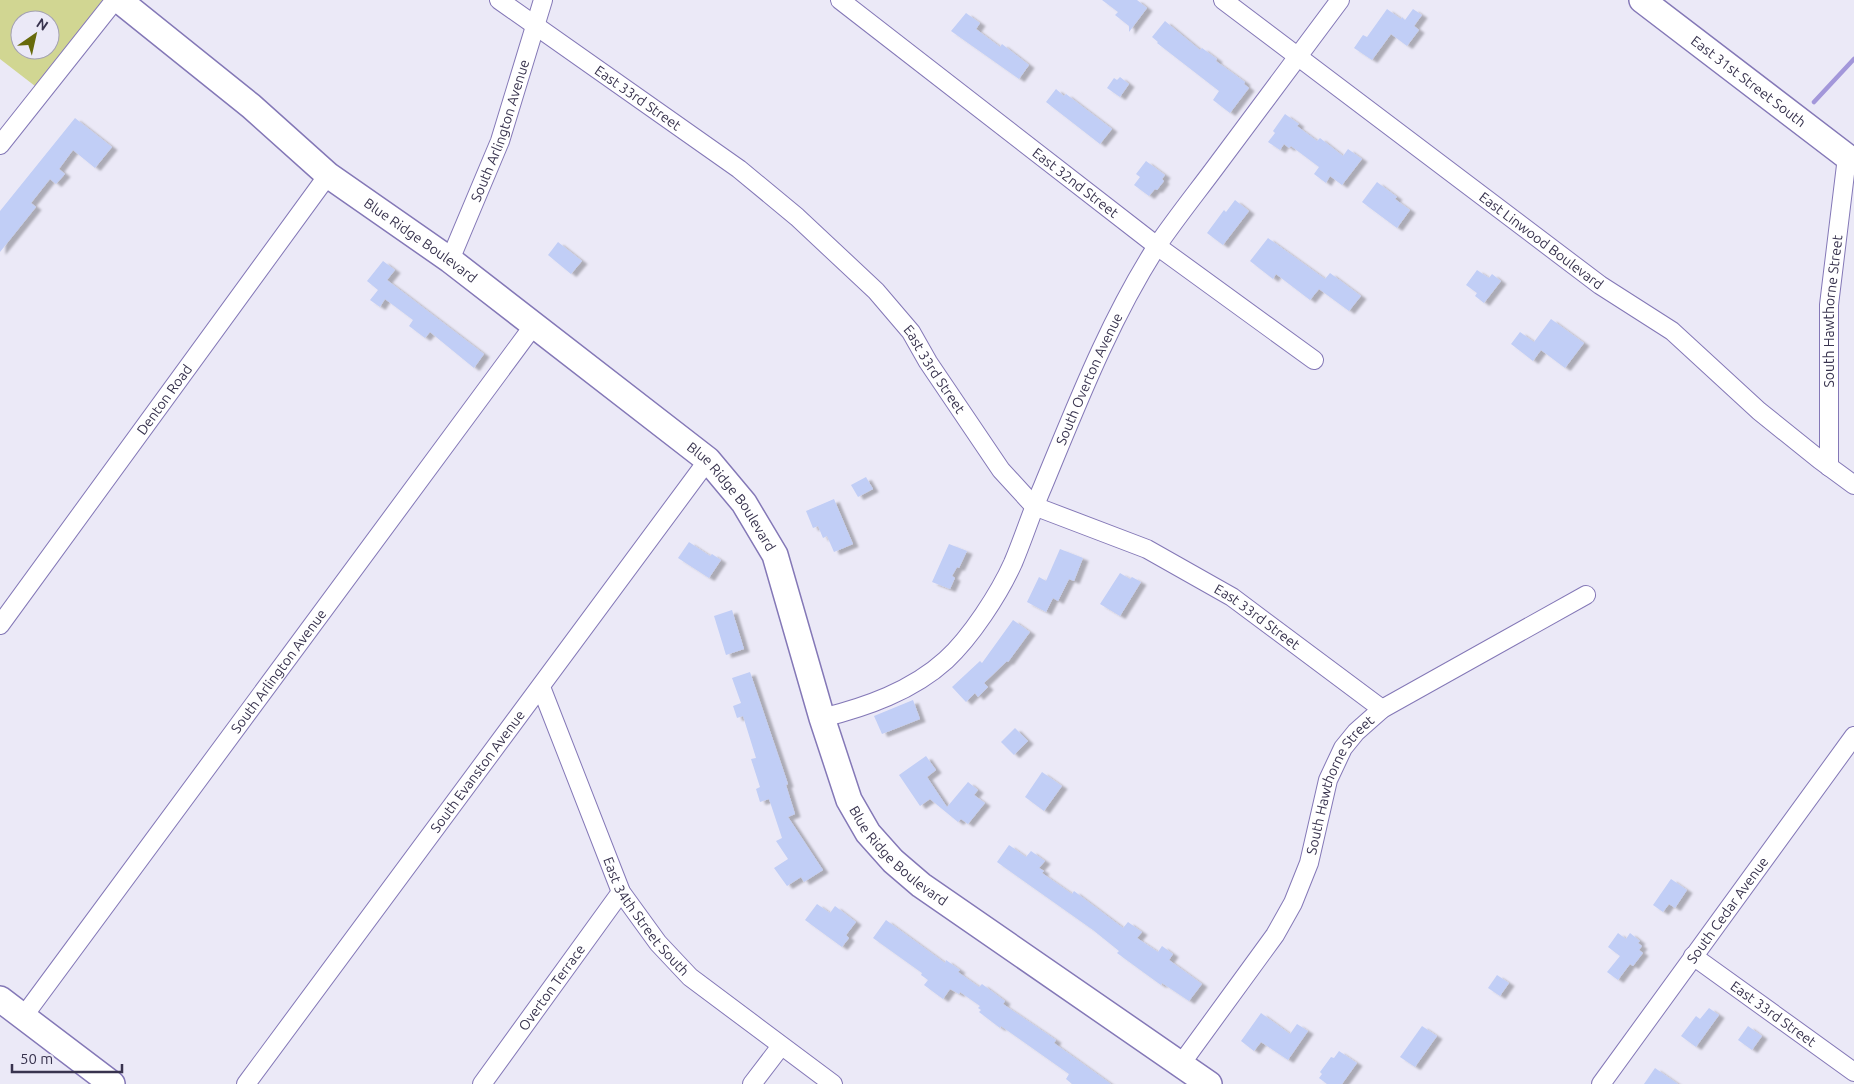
<svg xmlns="http://www.w3.org/2000/svg" width="1854" height="1084" viewBox="0 0 1854 1084" font-family="Ubuntu,sans-serif">
	<style>
		.green { fill: #d1d692; fill-rule: evenodd }
		.lines { fill: none; stroke-linecap: round; stroke-linejoin: round }
		.stream { stroke: #a397da; stroke-width: 4.5 }
		.building { fill: #c1cef6; filter: url(#shadow) }
		.street-casing { stroke: #8478b7; stroke-width: 20 }
		.secondary-casing { stroke: #8478b7; stroke-width: 28 }
		.street { stroke: #fff; stroke-width: 18 }
		.secondary { stroke: #fff; stroke-width: 25 }
		.labels { text-anchor: middle; dominant-baseline: central; stroke-width: 4.5; stroke-linejoin: round; paint-order: stroke }
		.street-label { font-size: 14px; fill: #38334e; stroke: #ebe9f7 }
	</style>
	<defs>
		<filter id="shadow"><feDropShadow dx="5.5" dy="3" stdDeviation="1" flood-color="#0004"/></filter>
	</defs>
	<rect width="100%" height="100%" fill="#ebe9f7"/>
	<path class="green" d="M0 0H103L35 86 0 59ZM20 20H50V50H20Z"/>
	<g class="lines">
		<polyline class="stream" points="1814,102 1854,59"/>
	</g>
	<g class="building">
		<polygon points="1102,0 1137,0 1147,8 1129,32 1129,26 1115,15 1118,12"/>
		<polygon points="1387,9 1401,19 1402,17 1405,20 1413,9 1422,15 1414,26 1419,30 1407,46 1391,34 1372,60 1354,48 1363,35 1367,37"/>
		<polygon points="966,13 980,23 976,29 1000,47 1002,44 1029,65 1019,79 951,31"/>
		<polygon points="1165,21 1200,50 1202,48 1217,59 1216,61 1245,82 1244,84 1249,88 1230,113 1213,100 1219,91 1157,43 1158,42 1152,37"/>
		<polygon points="1120,77 1129,84 1120,97 1107,88 1114,78 1117,80"/>
		<polygon points="1056,89 1064,96 1066,94 1112,129 1100,144 1046,102"/>
		<polygon points="1285,114 1299,124 1297,126 1317,141 1320,138 1343,156 1348,149 1362,159 1342,185 1330,176 1326,183 1314,174 1319,167 1291,146 1289,148 1284,144 1280,150 1268,142 1275,133 1273,131"/>
		<polygon points="75,118 112,147 95,168 73,150 59,169 65,174 56,184 50,179 31,203 36,207 0,252 0,211"/>
		<polygon points="1146,161 1165,175 1162,179 1164,181 1157,190 1155,189 1149,196 1134,185 1140,177 1136,174"/>
		<polygon points="1377,182 1397,197 1395,199 1410,210 1397,228 1362,202"/>
		<polygon points="1235,200 1249,211 1223,245 1207,233 1224,210 1226,212"/>
		<polygon points="1268,238 1325,279 1330,273 1361,296 1349,311 1319,289 1310,300 1276,274 1273,279 1250,261"/>
		<polygon points="558,242 582,261 571,274 548,255"/>
		<polygon points="383,261 395,270 387,280 484,354 474,368 430,332 425,338 409,326 413,320 385,299 380,307 370,300 378,290 367,281"/>
		<polygon points="1477,270 1489,278 1492,274 1501,281 1484,303 1475,296 1477,293 1466,285"/>
		<polygon points="1551,319 1584,343 1565,368 1541,350 1533,361 1511,344 1520,332 1534,342"/>
		<polygon points="866,477 873,489 858,497 851,485"/>
		<polygon points="834,499 853,544 834,552 827,536 823,538 818,526 813,528 806,511"/>
		<polygon points="689,542 710,556 712,554 721,560 709,578 678,558"/>
		<polygon points="949,544 967,551 959,568 957,567 952,576 955,578 950,589 932,582"/>
		<polygon points="1060,549 1083,558 1074,581 1069,579 1058,601 1053,598 1046,612 1027,602 1039,577 1046,581"/>
		<polygon points="1120,573 1130,579 1132,577 1141,582 1120,616 1100,604"/>
		<polygon points="732,610 744,649 726,655 714,616"/>
		<polygon points="1013,620 1030,632 1008,662 1007,661 984,683 988,687 978,697 975,693 966,702 952,687 980,661 982,663"/>
		<polygon points="750,672 788,784 786,785 795,814 788,817 823,870 804,882 801,877 787,886 774,868 788,859 776,841 782,838 769,799 760,802 756,789 760,787 751,759 756,758 743,716 737,718 733,706 741,703 732,678"/>
		<polygon points="913,700 920,719 882,734 874,716"/>
		<polygon points="1015,728 1028,741 1014,755 1001,742"/>
		<polygon points="926,756 936,770 927,777 947,807 968,782 978,790 974,795 985,803 968,824 961,819 958,822 930,799 920,806 899,775"/>
		<polygon points="1042,772 1062,786 1044,811 1025,797"/>
		<polygon points="1009,845 1026,857 1031,851 1045,861 1039,868 1044,871 1042,873 1072,894 1074,891 1123,928 1128,922 1142,932 1137,938 1158,952 1162,946 1173,954 1169,960 1202,984 1189,1001 1162,983 1161,985 1143,972 1117,953 1119,951 1093,930 997,862"/>
		<polygon points="1671,879 1687,890 1675,908 1669,904 1663,912 1653,905"/>
		<polygon points="817,904 830,913 835,906 856,922 846,935 849,938 842,947 805,920"/>
		<polygon points="886,920 945,963 946,960 960,970 958,972 979,987 982,984 1005,1001 1003,1004 1056,1040 1054,1043 1111,1084 1072,1084 1066,1079 1069,1074 1001,1026 1000,1028 979,1012 981,1010 978,1008 980,1006 960,992 959,994 950,989 943,999 924,985 928,980 921,975 922,973 873,938"/>
		<polygon points="1618,933 1626,939 1630,933 1640,941 1638,943 1642,946 1639,950 1643,953 1633,966 1630,964 1618,980 1607,972 1620,956 1608,947"/>
		<polygon points="1497,975 1509,983 1500,996 1488,988"/>
		<polygon points="1709,1008 1719,1015 1696,1047 1681,1036 1696,1016 1700,1019"/>
		<polygon points="1261,1013 1290,1034 1297,1024 1308,1031 1288,1060 1261,1042 1254,1051 1241,1041"/>
		<polygon points="1422,1026 1437,1036 1415,1067 1400,1057"/>
		<polygon points="1748,1026 1762,1036 1752,1050 1738,1040"/>
		<polygon points="1339,1051 1357,1063 1342,1084 1327,1084 1319,1078 1322,1074 1320,1072 1331,1057 1334,1058"/>
		<polygon points="1655,1068 1678,1084 1644,1084"/>
	</g>
	<g class="lines">
		<g class="street-casing">
			<g id="street">
				<path id="s1" d="M499 0 739 169 797 217 876 291 911 332 928 362 1001 470 1034 506 1147 549 1232 597 1382 709"/>
				<path id="s2" d="M840 0 1157 246 1314 360"/>
				<path id="s3" d="M1223 0 1600 285 1672 331 1759 411 1820 460 1854 485"/>
				<polyline points="0,145 115,0"/>
				<path id="s4" d="M450 260 500 141 543 0"/>
				<path id="s5" d="M1829 467V305L1847 157"/>
				<path id="s6" d="M0 625 328 175"/>
				<path id="s7" d="M541 687 621 892 658 943 690 977 833 1084"/>
				<path id="s8" d="M822 718C866 707 912 691 946 660 971 637 999 594 1013 563 1024 537 1032 511 1043 486 1077 404 1109 321 1157 246 1176 218 1197 192 1217 165 1258 110 1299 55 1340 0"/>
				<path id="s9" d="M1693 956 1854 1072"/>
				<path id="s10" d="M23 1017 534 325"/>
				<path id="s11" d="M1181 1064 1275 935 1293 903 1309 863 1328 780 1343 748 1356 732 1382 709 1586 595"/>
				<path id="s12" d="M246 1084 708 460"/>
				<path id="s13" d="M482 1084 621 892"/>
				<polyline points="752,1084 781,1046"/>
				<path id="s14" d="M1601 1084 1854 736"/>
			</g>
		</g>
		<g class="secondary-casing">
			<g id="secondary">
				<path id="s15" d="M119 0 251 106 328 175 450 260 708 460 744 503 775 555 822 718 849 800 868 833 893 861 921 885 1209 1084"/>
				<path id="s16" d="M1642 0 1854 162"/>
				<polyline points="0,999 112,1084"/>
			</g>
		</g>
		<use href="#street" class="street"/>
		<use href="#secondary" class="secondary"/>
	</g>
	<g class="labels">
		<g class="street-label">
			<text stroke="none"><textPath href="#s16" startOffset="134">East 31st Street South</textPath></text>
			<text stroke="none"><textPath href="#s1" startOffset="170">East 33rd Street</textPath></text>
			<text stroke="none"><textPath href="#s4" startOffset="139">South Arlington Avenue</textPath></text>
			<text stroke="none"><textPath href="#s2" startOffset="298">East 32nd Street</textPath></text>
			<text stroke="none"><textPath href="#s3" startOffset="399">East Linwood Boulevard</textPath></text>
			<text stroke="none"><textPath href="#s15" startOffset="386">Blue Ridge Boulevard</textPath></text>
			<text stroke="none"><textPath href="#s5" startOffset="156">South Hawthorne Street</textPath></text>
			<text stroke="none"><textPath href="#s1" startOffset="575">East 33rd Street</textPath></text>
			<text stroke="none"><textPath href="#s8" startOffset="456">South Overton Avenue</textPath></text>
			<text stroke="none"><textPath href="#s6" startOffset="279">Denton Road</textPath></text>
			<text stroke="none"><textPath href="#s15" startOffset="791">Blue Ridge Boulevard</textPath></text>
			<text stroke="none"><textPath href="#s1" startOffset="995">East 33rd Street</textPath></text>
			<text stroke="none"><textPath href="#s10" startOffset="430">South Arlington Avenue</textPath></text>
			<text stroke="none"><textPath href="#s12" startOffset="389">South Evanston Avenue</textPath></text>
			<text stroke="none"><textPath href="#s11" startOffset="325">South Hawthorne Street</textPath></text>
			<text stroke="none"><textPath href="#s15" startOffset="1196">Blue Ridge Boulevard</textPath></text>
			<text stroke="none"><textPath href="#s14" startOffset="215">South Cedar Avenue</textPath></text>
			<text stroke="none"><textPath href="#s7" startOffset="254">East 34th Street South</textPath></text>
			<text stroke="none"><textPath href="#s13" startOffset="119">Overton Terrace</textPath></text>
			<text stroke="none"><textPath href="#s9" startOffset="99">East 33rd Street</textPath></text>
		</g>
	</g>
	<g transform="translate(35 35) rotate(34)"><circle r="24" fill="#ebe9f7" stroke="#a3a0b3"/>
	<path d="M0-4L9 19L0 12L-9 19Z" fill="#676a0b"/>
	<text y="-8" font-size="14" font-weight="bold" text-anchor="middle" fill="#38334e">N</text>
	</g>
	<path d="M12 1064v8h110v-8" fill="none" stroke="#38334e" stroke-width="2.5"/>
	<text x="20" y="1064" font-size="15" fill="#38334e" stroke="#ebe9f7" stroke-width="4" paint-order="stroke">50 m</text>
</svg>
